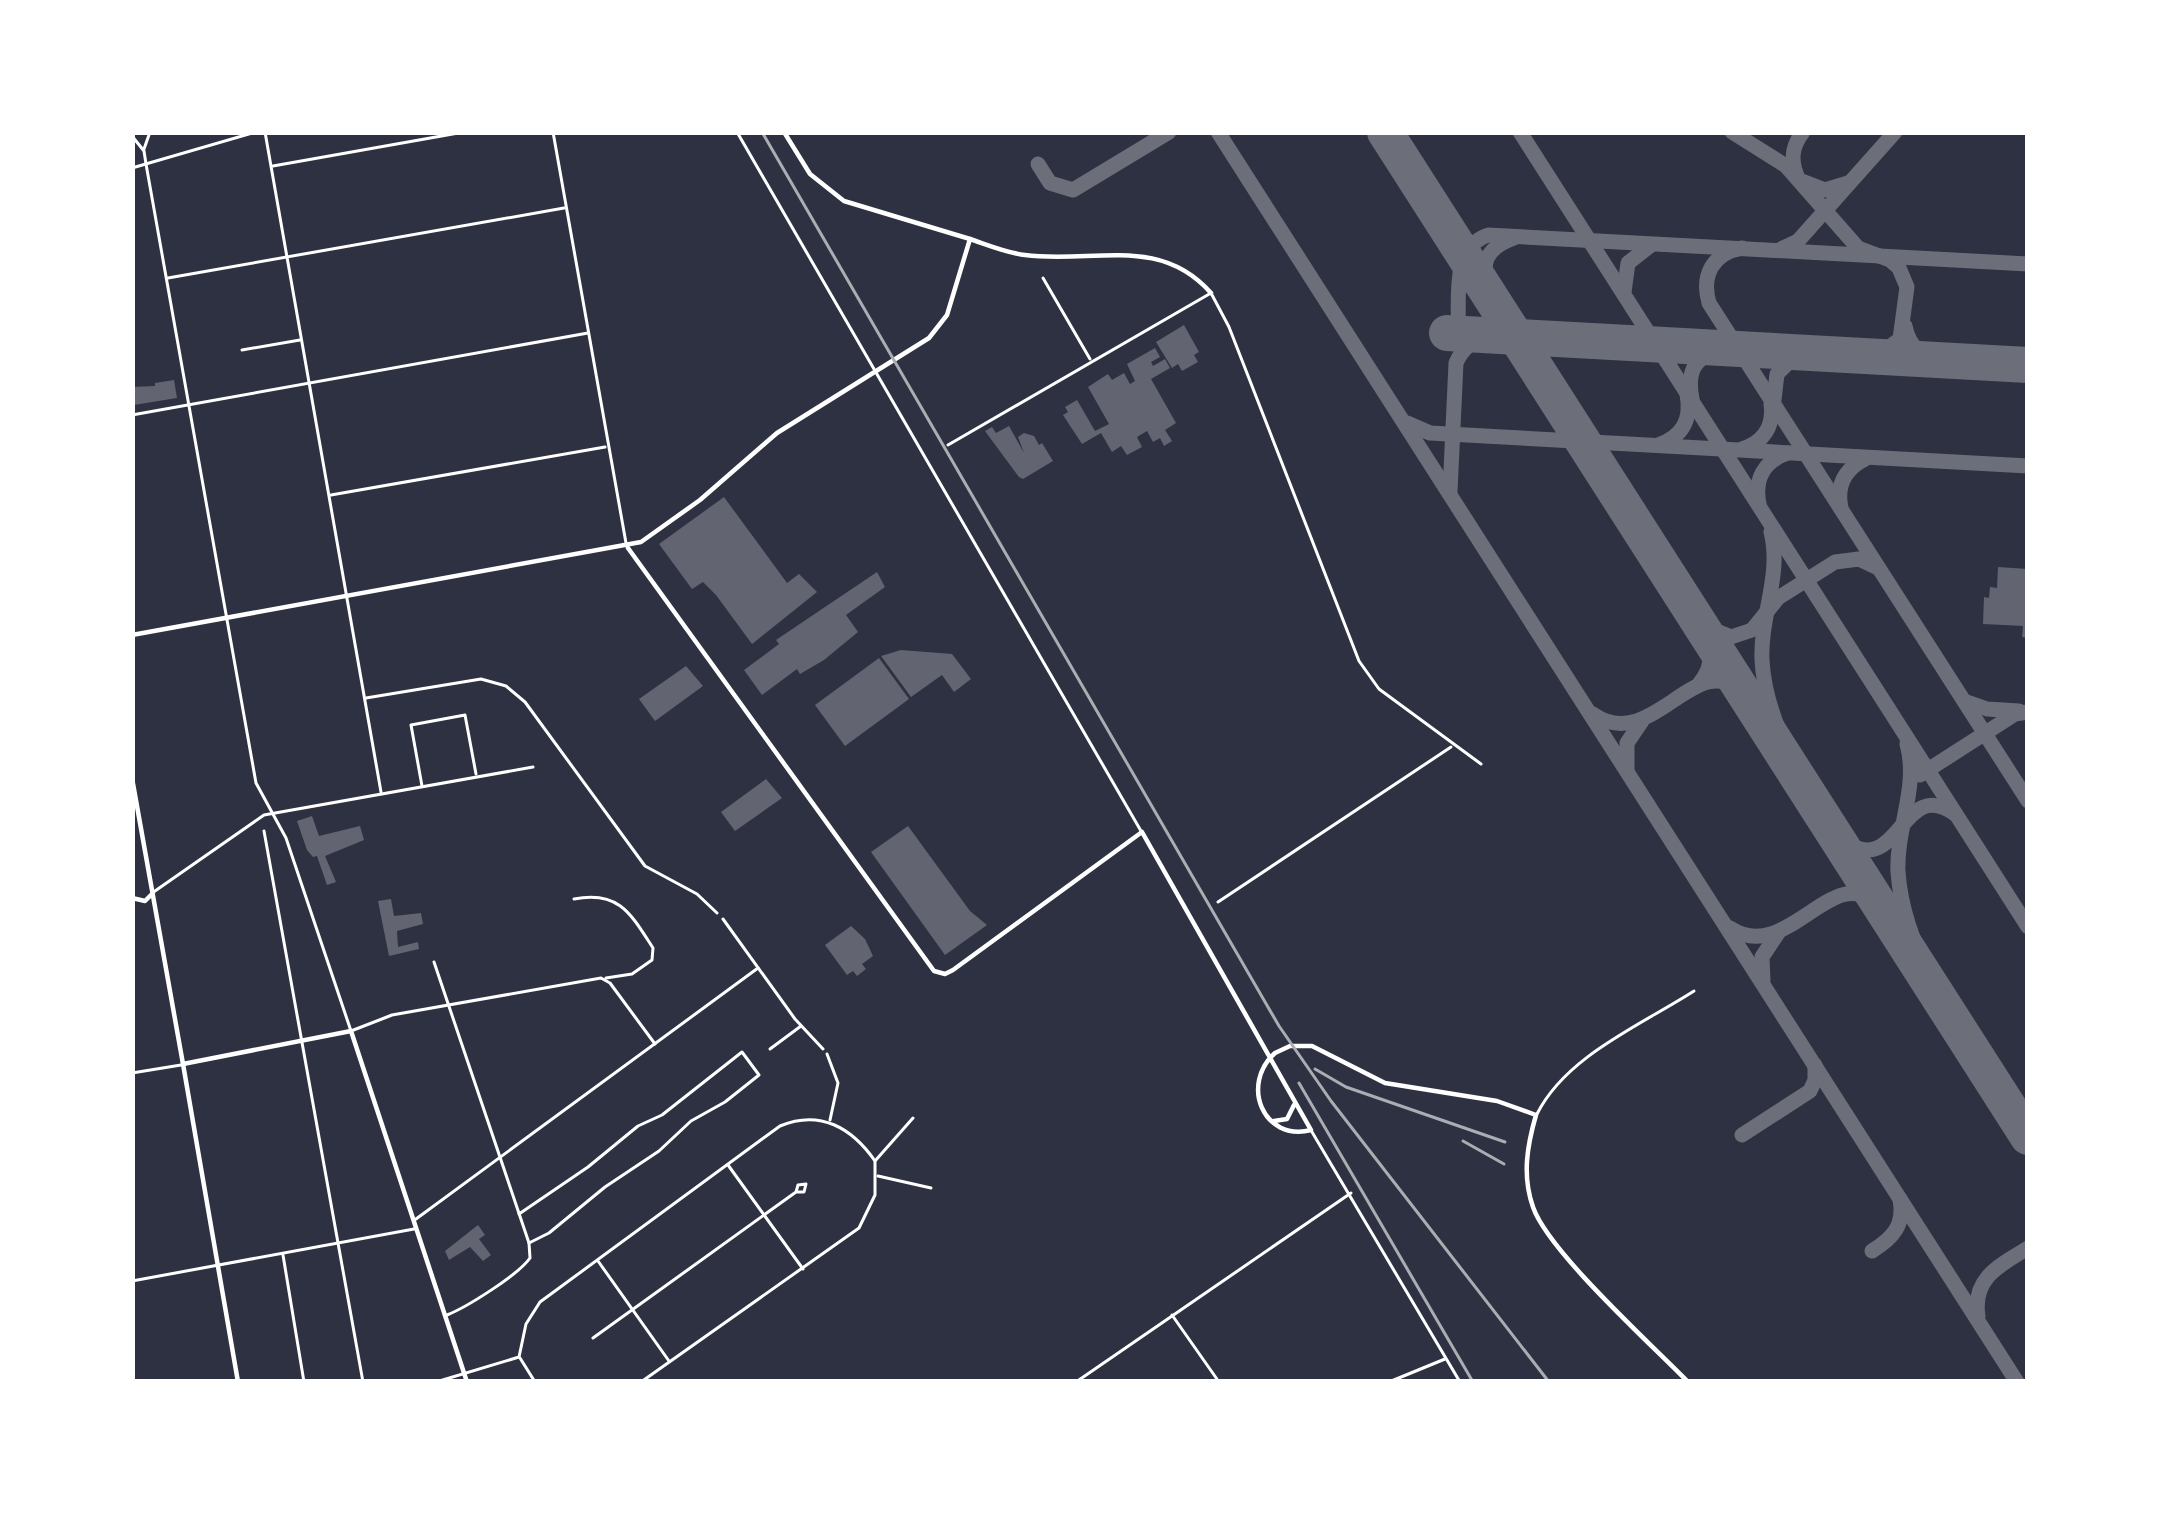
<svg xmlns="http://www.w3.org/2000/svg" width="2160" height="1514" viewBox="0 0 2160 1514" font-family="Barlow,sans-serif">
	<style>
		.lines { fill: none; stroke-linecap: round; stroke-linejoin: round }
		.taxiway { stroke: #6c6f7a; stroke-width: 15 }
		.runway { stroke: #6c6f7a; stroke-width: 36 }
		.building { fill: #626471 }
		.minor { stroke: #fff; stroke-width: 3 }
		.tertiary { stroke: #fff; stroke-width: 4.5 }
		.secondary { stroke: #fff; stroke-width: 4.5 }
		.rail { stroke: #abadb3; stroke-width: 3 }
	</style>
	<rect width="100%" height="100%" fill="#2d3142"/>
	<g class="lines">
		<g class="taxiway">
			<polyline points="1218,132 2017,1382"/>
			<polyline points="1520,132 2028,927"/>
			<polyline points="1732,132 1786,166 1858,248 1890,260 1899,268 1907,287 1900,339 1882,353 1853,355"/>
			<path d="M1803 132C1791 147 1790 162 1799 180L1825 190 1848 183"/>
			<polyline points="1038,164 1050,183 1073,190 1169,132"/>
			<path d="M1742 248C1713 253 1701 275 1709 303L2028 801"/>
			<polyline points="1781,249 1798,241 1895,132"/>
			<polyline points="1624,292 1628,263 1651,245"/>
			<path d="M1510 324C1491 294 1463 256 1514 238"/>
			<path d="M1905 326C1910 352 1926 358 1950 360"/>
			<path d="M1458 333C1460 300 1450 248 1488 235L2028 264"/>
			<polyline points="1650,334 1665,343 1718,347"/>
			<path d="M1692 399C1680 339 1739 350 1777 353"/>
			<polyline points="1774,400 1777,374 1795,356 1858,357"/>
			<polyline points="1407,423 1430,433 2028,466"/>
			<path d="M1658 445C1682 437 1692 420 1687 394"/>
			<path d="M1742 449C1764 442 1774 426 1771 404"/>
			<path d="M1450 492 1456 363C1471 327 1508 338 1540 340"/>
			<path d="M1759 504C1754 479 1764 461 1788 453"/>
			<path d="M1841 508C1836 485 1845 469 1865 459"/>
			<path d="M1771 532C1782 575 1760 616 1762 660 1766 741 1835 834 1878 900"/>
			<polyline points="1671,576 1704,626 1731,637 1752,630 1778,598 1835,562 1859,559 1878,568"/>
			<path d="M1699 684C1716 664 1712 646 1699 625"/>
			<polyline points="1967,702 1987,709 2019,711"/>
			<path d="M1593 714C1651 755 1696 647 1742 692 1755 705 1764 726 1773 742"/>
			<path d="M1907 744C1919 787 1896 828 1898 872 1904 958 1968 1041 2014 1112"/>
			<polyline points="1627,770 1627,743 1642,721"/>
			<polyline points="1920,775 2015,714 2028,712"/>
			<path d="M1841 840C1902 882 1899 775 1955 814"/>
			<path d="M1730 928C1787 966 1833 859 1878 905 1891 919 1900 939 1910 954"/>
			<polyline points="1763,981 1762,957 1778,933"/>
			<polyline points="1742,1135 1810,1091 1815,1080 1815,1065"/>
			<path d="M1872 1251C1893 1238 1905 1225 1900 1199"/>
			<path d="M1978 1316C1972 1278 2000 1265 2028 1248"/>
		</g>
		<g class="runway">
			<polyline points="1385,132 2028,1137"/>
			<polyline points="1447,333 2028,365"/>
		</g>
	</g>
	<g class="building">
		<polygon points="1184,325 1199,352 1194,355 1198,362 1182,371 1178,364 1172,368 1156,342"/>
		<polygon points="1155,348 1160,357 1151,362 1153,366 1165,359 1170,368 1151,379 1176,423 1165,430 1172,441 1164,446 1160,438 1153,442 1147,431 1137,437 1142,447 1127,455 1121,446 1112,452 1101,433 1082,444 1063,415 1068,412 1065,407 1077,400 1095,431 1109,424 1088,387 1108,374 1112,380 1124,373 1130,384 1135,381 1127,364"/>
		<polygon points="174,380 177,398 134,405 132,387 155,386 155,383"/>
		<polygon points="1009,426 1024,453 1018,437 1024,433 1034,436 1039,445 1042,443 1053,461 1023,479 1019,477 985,431 992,427 996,433"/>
		<polygon points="724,497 787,583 799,574 817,592 752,644 716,595 703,582 692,589 659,544"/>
		<polygon points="1998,567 2028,569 2028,638 2022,637 2023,626 1983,624 1984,597 1989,598 1990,587 1997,588"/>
		<polygon points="877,572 885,587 846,615 858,632 824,660 800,674 797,669 762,695 744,670 779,644 776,640"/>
		<polygon points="901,650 952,654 971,679 954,692 942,675 911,697 881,656"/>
		<polygon points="879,658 909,699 845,746 815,705"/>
		<polygon points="686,666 703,686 655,721 639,699"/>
		<polygon points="766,779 782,798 735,831 721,812"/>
		<polygon points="312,816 319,836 360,826 364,840 325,856 336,882 327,885 317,856 313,857 307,850 297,821"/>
		<polygon points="908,826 970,911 987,925 945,955 871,852"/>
		<polygon points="391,899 394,916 421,913 423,924 397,931 398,947 418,942 419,949 389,956 378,901"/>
		<polygon points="851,926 865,939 873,956 862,964 866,969 857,976 853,971 847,975 825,945"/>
		<polygon points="478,1225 485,1235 479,1239 491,1255 483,1261 470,1247 449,1260 445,1251"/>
	</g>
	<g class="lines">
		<g class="minor">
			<polyline points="265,132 381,792"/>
			<polyline points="553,132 626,543"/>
			<polyline points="737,132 1141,831"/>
			<polyline points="132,136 144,151 146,164 256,783 286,838 351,1031 392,1015 601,978 610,983 655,1044"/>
			<polyline points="144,149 150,132"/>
			<polyline points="273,166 464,132"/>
			<polyline points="132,168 256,132"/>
			<polyline points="168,278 564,208"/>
			<polyline points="1043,278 1090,359"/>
			<polyline points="242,350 300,340"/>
			<polyline points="132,415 588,333"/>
			<polyline points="948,445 1211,293 1229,327 1359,661 1379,689 1481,764"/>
			<polyline points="331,495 605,447"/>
			<polyline points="366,698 481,679 506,686 525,702 645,866 697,894 717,913"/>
			<polyline points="422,786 411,725 465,715 476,774"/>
			<polyline points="264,831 363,1382"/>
			<polyline points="155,891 264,815 533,767"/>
			<path d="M574 899C619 890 631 914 653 948L652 960 632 974 606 978"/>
			<polyline points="1218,902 1451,747"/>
			<polyline points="723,919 795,1019 823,1049"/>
			<polyline points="434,962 529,1243"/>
			<polyline points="770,1049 801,1026"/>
			<polyline points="827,1054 838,1083 830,1120"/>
			<polyline points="132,1073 181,1065"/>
			<path d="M1537 1114C1566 1056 1641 1025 1694 991"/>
			<polyline points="1312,1132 1460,1382"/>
			<polyline points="728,1165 803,1269"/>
			<polyline points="878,1176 931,1188"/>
			<polyline points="416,1219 758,968"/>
			<polyline points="283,1255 304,1382"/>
			<polyline points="598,1261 669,1361"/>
			<polyline points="132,1281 414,1229"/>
			<path d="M447 1315C467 1307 518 1275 530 1258L529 1243 549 1233 605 1187 659 1151 691 1121 725 1102 759 1075 742 1052 662 1115 638 1126 588 1167 519 1214"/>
			<polyline points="1172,1315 1219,1382"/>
			<polyline points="593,1338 796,1192 804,1192 806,1184 798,1185 796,1192"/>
			<polyline points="520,1358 535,1382"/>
			<path d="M436 1382 519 1357 526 1324 540 1302 780 1126C820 1109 852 1128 875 1161"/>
			<polyline points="641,1382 859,1228 875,1195 875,1161 913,1118"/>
			<polyline points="1076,1382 1351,1193"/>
			<polyline points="1389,1382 1445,1359"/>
		</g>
		<g class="tertiary">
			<path d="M970 239C988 245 1007 253 1025 255 1092 264 1159 234 1211 293"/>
			<path d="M628 548 934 971 945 974 953 970 1142 832C1198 932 1255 1031 1311 1130 1263 1142 1240 1084 1275 1053L1290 1046H1312L1385 1083 1497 1101 1536 1115C1527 1146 1522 1176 1533 1207 1548 1251 1651 1344 1688 1382"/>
			<polyline points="132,898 145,901 153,893"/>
			<polyline points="183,1064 238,1382"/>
			<polyline points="1274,1121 1287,1119 1294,1105"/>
		</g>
		<g class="secondary">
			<polyline points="132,635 641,542 700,500 777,433 929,338 947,315 970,239 844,201 810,174 784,132"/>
			<polyline points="132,778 183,1064 351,1031 467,1382"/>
		</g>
		<g class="rail">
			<polyline points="762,132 1279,1026 1331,1101 1549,1382"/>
			<polyline points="1315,1069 1346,1087 1505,1142"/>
			<polyline points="1299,1083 1473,1382"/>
			<polyline points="1463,1141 1504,1164"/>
		</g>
	</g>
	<rect width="2160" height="1514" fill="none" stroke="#ffffff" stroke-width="270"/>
</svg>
